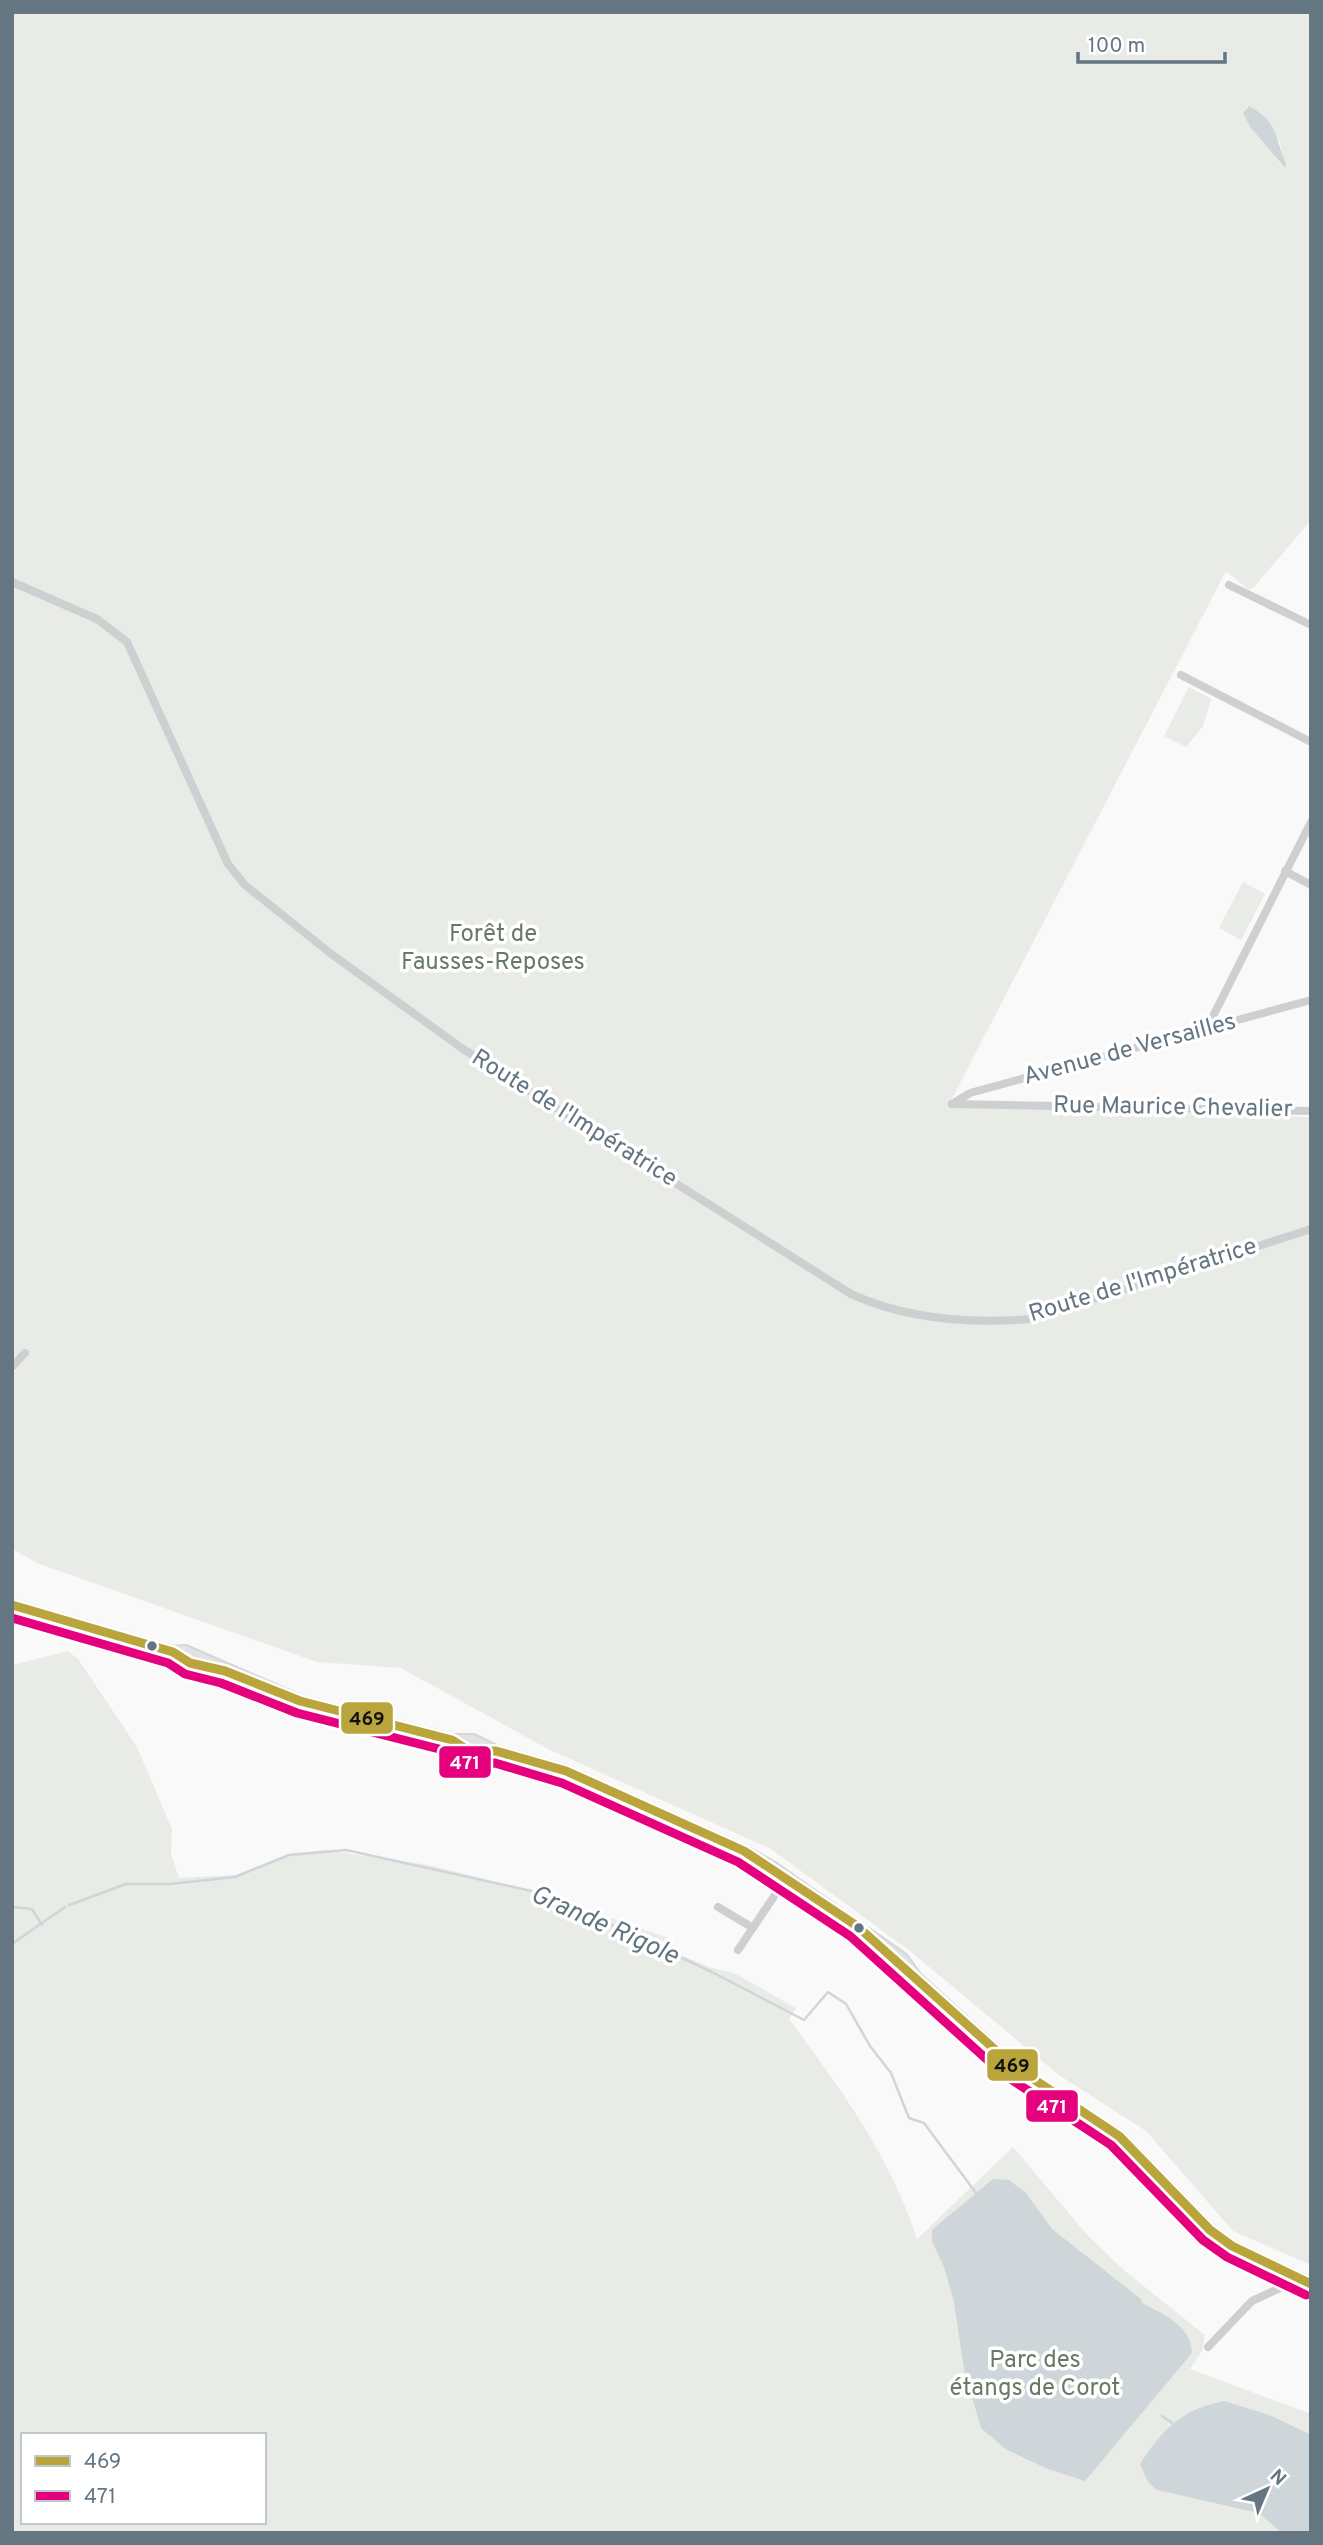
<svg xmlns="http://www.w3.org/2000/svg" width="1323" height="2545" viewBox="0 0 1323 2545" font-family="Overpass,sans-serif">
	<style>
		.green { fill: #e8ebe6; fill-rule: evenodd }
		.water { fill: #ced6d9 }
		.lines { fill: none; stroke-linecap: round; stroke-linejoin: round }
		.stream { stroke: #ced6d9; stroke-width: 2.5 }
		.secondary-casing { stroke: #d5d6d7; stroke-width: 14 }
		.minor { stroke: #cecfd0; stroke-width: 8 }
		.secondary { stroke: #e1e2e2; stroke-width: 10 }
		.bus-1-casing { stroke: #fff; stroke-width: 14 }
		.bus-2-casing { stroke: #fff; stroke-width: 14 }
		.bus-1 { stroke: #b9a53b; stroke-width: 9 }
		.bus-2 { stroke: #e5007d; stroke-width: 9 }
		.bus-dot { fill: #657683; stroke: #fff; stroke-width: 2.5 }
		.labels { text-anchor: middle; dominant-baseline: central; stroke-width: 7; stroke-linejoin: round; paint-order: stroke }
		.park-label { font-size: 24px; fill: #687a64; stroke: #fff }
		.street-label { font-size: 24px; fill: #657683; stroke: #fff }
		.water-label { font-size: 26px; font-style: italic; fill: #60757c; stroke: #fff }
		.line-badge { stroke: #fff; stroke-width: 2.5 }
		.badge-label { font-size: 19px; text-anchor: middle; font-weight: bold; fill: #fff }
		.pale-badge-label { font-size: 19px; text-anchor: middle; font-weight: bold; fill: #111 }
	</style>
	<rect width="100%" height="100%" fill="#f9f9f9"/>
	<g class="green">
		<path d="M12 12H1311V520L1254 587 1249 590 1226 571 948 1106 1311 1117V2265L1233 2231 1146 2131 1059 2075 910 1951 771 1849 548 1749 401 1668 317 1662 37 1563 12 1549V1375L18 1368 12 1359ZM1248 106 1280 142 1284 168 1250 127 1243 113Z"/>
		<polygon points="1189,687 1211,699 1203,726 1186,747 1164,736"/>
		<polygon points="1243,882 1265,894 1241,940 1219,928"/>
		<path d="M68 1651 78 1659 137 1747 172 1829 171 1854 179 1878 236 1875 289 1854 324 1850 429 1865 543 1894 671 1939 669 1950 709 1967 736 1974 796 2008 789 2019C841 2089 890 2156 917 2239L1013 2147 1088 2236 1125 2271 1205 2335 1202 2351 1190 2369 1311 2414V2533H12V1665ZM23 2435H264V2522H23Z"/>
	</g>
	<g class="water">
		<path d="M1249 106C1279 122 1274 137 1286 163L1285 168 1250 127 1243 113Z"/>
		<path d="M993 2179 1009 2180 1026 2193 1052 2229 1141 2299 1142 2303C1163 2314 1192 2326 1192 2353L1085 2481 1048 2469 1007 2450 981 2428 964 2369 954 2302 944 2267 932 2241V2230Z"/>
		<path d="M1224 2401 1272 2416 1311 2435V2533H1282L1259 2513 1157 2490 1148 2482 1140 2464C1164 2428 1181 2410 1224 2401Z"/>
	</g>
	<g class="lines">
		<g class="stream">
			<polyline points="69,1905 126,1884 169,1884 235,1877 289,1855 346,1850 545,1894 712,1972 804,2020 828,1992 846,2004 870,2046 891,2073 909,2118 924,2123 976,2193"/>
			<polyline points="12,1907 32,1909 42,1925"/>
			<polyline points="12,1944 65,1907"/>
			<polyline points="1162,2416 1172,2423"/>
		</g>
		<g class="secondary-casing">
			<g id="secondary">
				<polyline points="12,1605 173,1652 185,1651 300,1701 452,1740 473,1740 496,1751 566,1771 744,1851 772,1867 903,1959 915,1976"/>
				<polyline points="173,1652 190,1663 221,1671"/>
				<polyline points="455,1742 471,1752 492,1751"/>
				<polyline points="911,1973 1011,2064 1119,2136 1210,2230 1232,2246 1311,2284"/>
			</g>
		</g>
		<g class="minor">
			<path d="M12 582 97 619 127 642 228 864 245 885 330 953 463 1049 851 1294C908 1320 970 1324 1032 1319L1311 1229"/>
			<polyline points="1229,585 1311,625"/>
			<polyline points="1181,675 1311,742"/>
			<polyline points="1285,871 1311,885"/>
			<polyline points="1206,1030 1311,822"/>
			<polyline points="952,1104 970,1093 1311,1000"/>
			<polyline points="952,1104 1311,1111"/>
			<polyline points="12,1367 25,1353"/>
			<polyline points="718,1907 753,1928"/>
			<polyline points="738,1950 787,1877"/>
			<polyline points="1208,2347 1252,2301 1291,2283 1296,2277"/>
		</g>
		<use href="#secondary" class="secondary"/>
		<g class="bus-1-casing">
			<polyline id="bus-1" points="12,1605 173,1652 190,1663 225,1671 300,1701 452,1740 471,1752 496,1751 566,1771 744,1851 857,1926 1011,2064 1119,2136 1210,2230 1232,2246 1311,2284"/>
		</g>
		<g class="bus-2-casing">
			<polyline id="bus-2" points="12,1618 168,1663 185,1674 221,1683 297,1713 447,1751 468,1764 495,1763 562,1783 738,1862 850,1936 1003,2074 1111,2145 1203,2240 1227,2257 1306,2295"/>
		</g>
		<use href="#bus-1" class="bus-1"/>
		<use href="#bus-2" class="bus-2"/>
	</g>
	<g class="bus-dot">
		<circle cx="152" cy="1646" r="6"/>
		<circle cx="859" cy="1928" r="6"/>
	</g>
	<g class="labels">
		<g class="park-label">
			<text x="493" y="935">Forêt de<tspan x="493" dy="28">Fausses-Reposes</tspan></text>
			<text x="1035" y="2361">Parc des<tspan x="1035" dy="28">étangs de Corot</tspan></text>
		</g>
		<g class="street-label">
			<text transform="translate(1130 1050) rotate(-15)">Avenue de Versailles</text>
			<text transform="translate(1173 1108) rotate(1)">Rue Maurice Chevalier</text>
			<text transform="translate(574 1119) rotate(32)">Route de l'Impératrice</text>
			<text transform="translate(1143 1281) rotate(-17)">Route de l'Impératrice</text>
		</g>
		<g class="water-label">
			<text transform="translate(604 1926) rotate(24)">Grande Rigole</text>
		</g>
	</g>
	<g class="line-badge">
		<rect x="340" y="1701" width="54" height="34" rx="7" fill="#b9a53b"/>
		<rect x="438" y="1745" width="54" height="34" rx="7" fill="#e5007d"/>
		<rect x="986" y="2048" width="53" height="34" rx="7" fill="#b9a53b"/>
		<rect x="1025" y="2089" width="54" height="34" rx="7" fill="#e5007d"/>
	</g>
	<g class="badge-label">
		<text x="465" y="1769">471</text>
		<text x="1052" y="2113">471</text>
	</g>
	<g class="pale-badge-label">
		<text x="367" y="1725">469</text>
		<text x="1012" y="2072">469</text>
	</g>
	<rect width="1323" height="2545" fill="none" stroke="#657683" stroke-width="28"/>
	<rect x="21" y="2433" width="245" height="91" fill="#ffffff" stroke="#c1c8cd" stroke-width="2"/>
	<rect x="35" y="2456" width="35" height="10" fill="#b9a53b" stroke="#c1c8cd" stroke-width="2"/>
	<text x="84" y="2468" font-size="21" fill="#657683">469</text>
	<rect x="35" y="2491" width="35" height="10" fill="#e5007d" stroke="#c1c8cd" stroke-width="2"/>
	<text x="84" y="2503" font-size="21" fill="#657683">471</text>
	<g transform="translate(1267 2489) rotate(44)" stroke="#ffffff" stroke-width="5" paint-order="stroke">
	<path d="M0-5L12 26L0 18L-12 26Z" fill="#657683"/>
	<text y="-10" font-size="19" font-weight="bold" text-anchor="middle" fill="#657683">N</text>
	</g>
	<path d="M1078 52v10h147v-10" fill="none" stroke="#657683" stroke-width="3.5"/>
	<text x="1088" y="52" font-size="21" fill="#657683" stroke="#ffffff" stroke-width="5" paint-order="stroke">100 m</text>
</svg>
